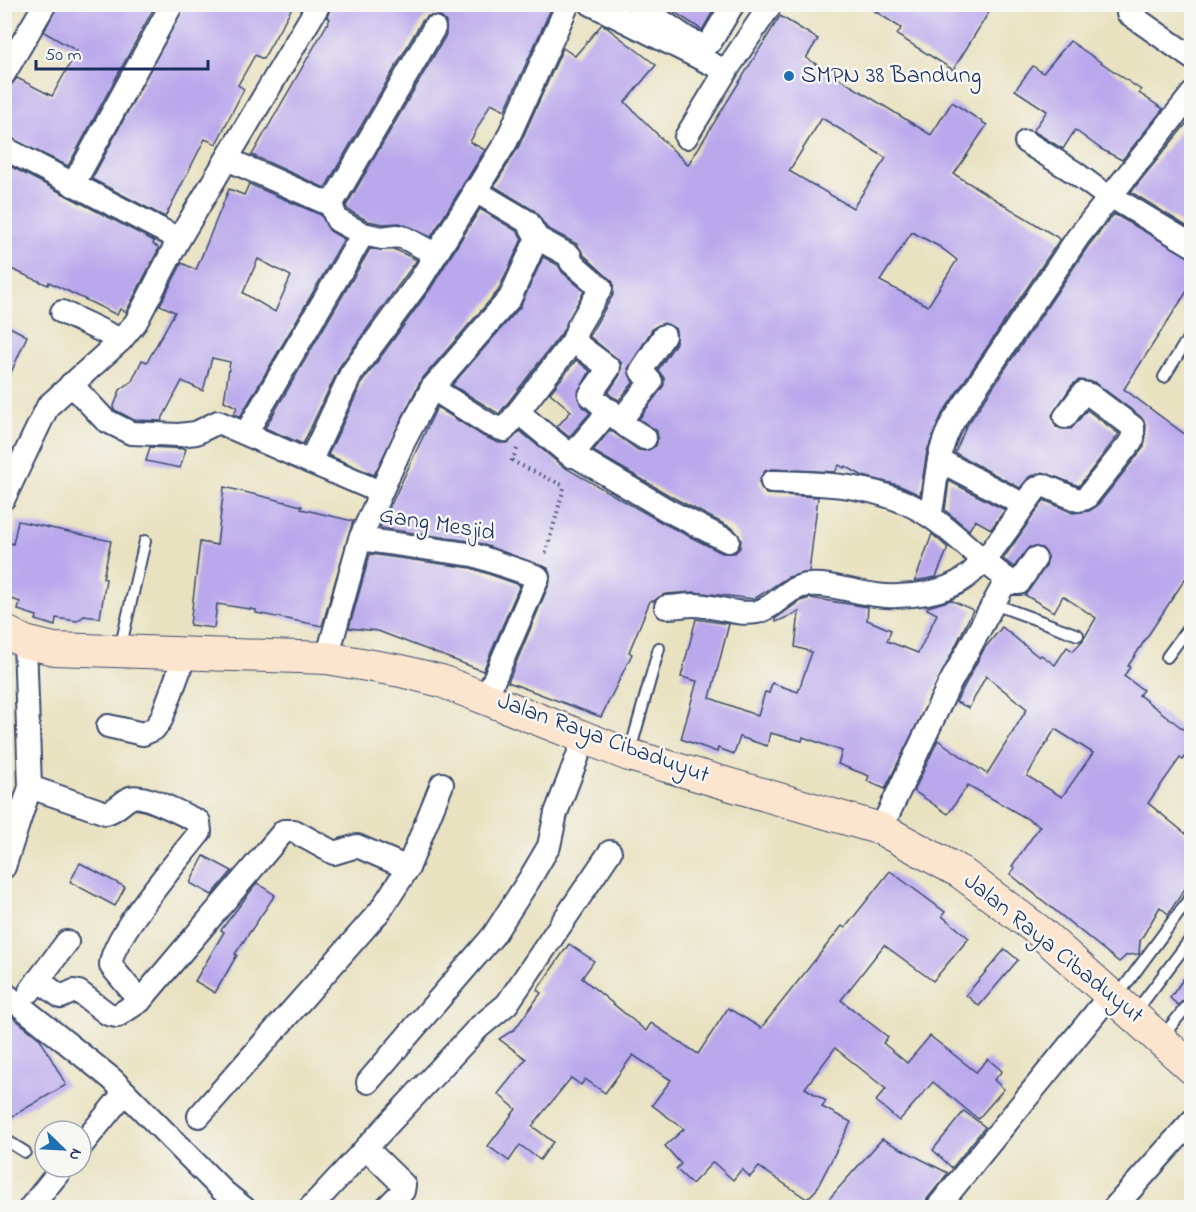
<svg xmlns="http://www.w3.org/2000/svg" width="1196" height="1212" viewBox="0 0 1196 1212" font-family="'Indie Flower',sans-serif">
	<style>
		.building { fill: #b9a8ec; fill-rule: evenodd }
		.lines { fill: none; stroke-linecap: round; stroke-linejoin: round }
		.service-casing { stroke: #3a4a6d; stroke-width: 14 }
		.minor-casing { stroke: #3a4a6d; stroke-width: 26 }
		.secondary-casing { stroke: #3a4a6d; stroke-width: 34 }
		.path { stroke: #3a4a6d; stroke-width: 4; stroke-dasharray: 1.5 4.5; stroke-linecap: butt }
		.service { stroke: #fff; stroke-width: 10 }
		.minor { stroke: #fff; stroke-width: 22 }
		.secondary { stroke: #fce5cf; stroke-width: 32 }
		.poi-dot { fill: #1f6fb2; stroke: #f6f6f2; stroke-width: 2 }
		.labels { text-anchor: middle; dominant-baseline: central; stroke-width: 5; stroke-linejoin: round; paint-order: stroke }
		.poi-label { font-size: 24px; fill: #1b2f5e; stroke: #f6f6f2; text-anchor: start }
		.street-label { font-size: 24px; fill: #1b2f5e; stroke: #f6f6f2 }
	</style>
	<rect width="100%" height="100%" fill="#f6f6f2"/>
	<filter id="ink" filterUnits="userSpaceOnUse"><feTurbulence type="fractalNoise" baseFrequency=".0167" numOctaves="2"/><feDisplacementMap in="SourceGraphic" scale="12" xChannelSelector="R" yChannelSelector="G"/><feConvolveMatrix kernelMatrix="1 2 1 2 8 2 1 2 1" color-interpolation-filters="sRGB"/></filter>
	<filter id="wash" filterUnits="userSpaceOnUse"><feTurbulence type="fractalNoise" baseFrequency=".008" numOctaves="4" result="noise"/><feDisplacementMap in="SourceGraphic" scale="24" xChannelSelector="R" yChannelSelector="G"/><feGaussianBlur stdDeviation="1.35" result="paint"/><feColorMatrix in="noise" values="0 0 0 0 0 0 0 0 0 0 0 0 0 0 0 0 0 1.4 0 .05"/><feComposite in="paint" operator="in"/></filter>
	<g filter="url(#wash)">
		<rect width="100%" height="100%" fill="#e9e2c1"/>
		<g id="blocks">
			<g class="building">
				<polygon points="58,4 156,4 68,166 4,135 4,87 11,85 17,78 52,96 77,51 44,32"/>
				<polygon points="185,4 294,4 263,59 255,55 238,85 244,89 216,144 205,139 165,217 92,179"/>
				<polygon points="332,4 542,4 551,9 505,110 491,103 470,142 485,150 431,237 400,223 383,224 368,221 348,210 346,206 446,35 446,22 440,16 428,16 422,21 325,188 252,155 330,19 327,17"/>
				<polygon points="662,4 717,4 702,30"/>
				<polygon points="864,4 994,4 953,70 897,35 901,28"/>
				<path d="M780 16 818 39 806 58 931 135 952 102 987 125 954 174 1060 239 942 414 927 451 920 495 898 485 863 476 845 466 844 468 839 465 835 472 772 469 765 471 759 482 766 494 818 497 809 572 788 577 754 599 694 592 665 594 654 601H650L629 652 632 654 601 717 508 682 550 582 548 568 476 542 380 528 437 407 483 436 499 443H508L520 431 562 466 661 522 722 553H735L740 548 741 540 734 529 674 498 593 451 610 430 638 450 645 451 656 446 658 438 657 431 639 419 664 385V378L658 370 676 343V329L664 323 653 328 628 369 633 383 619 400 613 397 608 393 620 375 622 363 589 336 613 295V282L584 255 577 244 547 228 535 211 494 186 518 148 563 48 575 56 602 24 656 65 625 102 688 165ZM822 118 886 158 853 208 789 171ZM912 232 940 247 957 260 928 306 880 281Z"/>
				<polygon points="1070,41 1141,90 1139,93 1163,109 1122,160 1101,149 1075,130 1063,149 1033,131 1047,111 1015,90 1033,66 1043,73"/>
				<polygon points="1186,124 1191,127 1191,229 1131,192"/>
				<polygon points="4,163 154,241 153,244 159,248 126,312 120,309 117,315 49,282 48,285 4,266"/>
				<path d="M249 184 321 215 330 231 344 239 240 417 234 414 237 407 224 401 230 362 212 358 203 391 182 381 161 421 134 420 113 409 120 390 132 381 142 360 147 362 175 312 160 305 182 263 196 270 229 189 244 195ZM258 259 291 276 275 312 243 293Z"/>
				<polygon points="480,209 518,232 522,239 498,291 421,380 374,475 328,455 363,381 431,288"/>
				<path d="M1114 214 1191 258V285L1124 389 1191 439V570L1128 666 1130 667 1124 676 1143 690 1139 695 1191 735V749L1183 760 1180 758 1148 803 1191 838V880L1168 914 1160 907 1140 941 1139 954 1127 955 1119 962 1010 874 1015 868 1012 866 1040 826 968 785 948 814 914 791 938 740 987 774 1027 709 986 676 969 708 956 702 984 649 1002 627 1039 657 1041 655 1055 665 1067 647 1073 651 1083 640 1096 618 1063 596 1054 612 1025 595 1046 566 1047 554 1042 548 1029 547 1014 567 1003 559 1044 500 1073 513 1089 511 1097 506 1144 447 1146 427 1141 417 1094 382 1079 380 1072 385 1052 415 1056 427 1071 429 1087 410 1119 434 1079 486 1043 472 1029 477 1020 488 955 453 966 427 1089 245ZM1055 729 1093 753 1062 797 1027 776Z"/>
				<polygon points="370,249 396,250 417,260 340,366 303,444 265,428"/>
				<polygon points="543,257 558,265 562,272 584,291 561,334 499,414 452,385 520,307"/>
				<polygon points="4,324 27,336 4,389"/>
				<polygon points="576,360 590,371 577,394 581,405 590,413 569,437 557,427 571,411 550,393"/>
				<polygon points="150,447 186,449 180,468 146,461"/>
				<polygon points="949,481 1005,510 991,529 975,520 969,530 945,510"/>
				<polygon points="224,487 302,506 301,509 353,521 322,626 256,613 256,610 217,604 214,628 190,625 200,542 217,545"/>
				<polygon points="18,521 111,541 103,578 106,579 100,618 84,616 77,621 56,618 55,626 36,620 37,616 18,610 20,602 4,596 4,541 13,544"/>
				<polygon points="932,534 948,548 936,577 915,581"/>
				<polygon points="370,554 471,568 520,585 483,671 378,631 349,628"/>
				<polygon points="810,598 868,607 867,620 891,630 887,641 918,653 937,614 927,609 928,607 951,600 973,610 885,789 867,781 869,776 838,764 842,751 803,737 802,741 770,733 767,746 740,737 734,754 718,748 717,752 681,739 697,681 681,677 696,619 729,624 710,698 758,716 765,692 769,693 772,683 798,692 812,652 795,647 799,612 776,622 775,619 800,601"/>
				<polygon points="204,856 232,871 212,895 190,883"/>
				<polygon points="80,863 125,887 115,906 70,882"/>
				<polygon points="890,871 945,912 942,916 969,938 933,981 884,945 841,1000 888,1037 883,1043 907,1063 930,1036 976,1072 988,1059 1002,1071 994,1080 1004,1089 978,1119 933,1082 899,1121 876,1101 886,1089 835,1048 805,1088 826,1101 822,1107 851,1122 816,1190 807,1199 759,1167 750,1177 742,1169 733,1180 713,1162 692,1184 676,1169 681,1164 665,1146 684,1129 652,1105 671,1080 633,1055 605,1093 585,1079 581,1085 571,1078 532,1126 553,1142 540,1160 520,1145 509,1161 488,1146 516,1109 498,1094 526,1059 499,1039 515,1029 541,993 537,990 569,944 594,961 582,978 646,1031 651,1023 698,1054 728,1008 761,1028 842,926 845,928"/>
				<polygon points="257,883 275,895 235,954 237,955 215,993 195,981 224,932 221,930"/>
				<polygon points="1005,949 1018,960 979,1006 966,995"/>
				<polygon points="1191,968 1191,993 1178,1005 1170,998"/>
				<polygon points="11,1016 40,1039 66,1085 4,1121 4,1019"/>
				<polygon points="964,1111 985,1127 952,1168 933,1150"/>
				<polygon points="882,1139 948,1173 927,1199 924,1208 821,1208"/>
			</g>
		</g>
	</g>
	<g filter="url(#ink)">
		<use href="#blocks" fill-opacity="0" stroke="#3a4a6d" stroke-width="1.5"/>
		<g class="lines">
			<g class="service-casing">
				<g id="service">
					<polyline points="1164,377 1192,332"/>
					<polyline points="994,604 1078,635"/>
					<polyline points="120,649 145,541"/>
					<polyline points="1167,657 1189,627 1192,629"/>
					<polyline points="630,751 659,648"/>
					<polyline points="1116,998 1192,895"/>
					<polyline points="1134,1014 1192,937"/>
					<polyline points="1162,1037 1192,1000"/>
					<polyline points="4,1139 25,1152"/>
				</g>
			</g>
			<g class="minor-casing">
				<g id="minor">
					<polyline points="591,4 726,71"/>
					<polyline points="637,4 688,39 704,46 711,41 733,4"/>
					<polyline points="1128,13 1192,58"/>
					<polyline points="4,74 45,4"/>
					<polyline points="686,137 726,71 769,7"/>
					<polyline points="1026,142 1074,172 1108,197"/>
					<polyline points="4,148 179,239"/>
					<polyline points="227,159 331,205 337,220 363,234 382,238 397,236 405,238 435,254"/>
					<polyline points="73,185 172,4"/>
					<polyline points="474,190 528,222 537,238 570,256 571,262 601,288 578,327 573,341 518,412"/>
					<polyline points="1109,195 1192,245"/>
					<polyline points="331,205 434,28"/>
					<polyline points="62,312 121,340"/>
					<polyline points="573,341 609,368 590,395 627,427 645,438"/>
					<polyline points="71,384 105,420 131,433 179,435 196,433 218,422 310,462 351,374 420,280 506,142 568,4"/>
					<polyline points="432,388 490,425 504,430 518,412 571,456 610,410"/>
					<polyline points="621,420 651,382 641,371 664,336"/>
					<polyline points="246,433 363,234"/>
					<polyline points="574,455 667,510 728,541"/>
					<polyline points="939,460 1024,505"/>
					<polyline points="310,462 380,492"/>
					<path d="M772 482C826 483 885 485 931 517 960 537 984 564 1013 583H1019L1035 559"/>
					<polyline points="4,498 48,406 121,340 136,322 179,239 319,4"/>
					<path d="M930 516C938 481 935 451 954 420L1078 237 1192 94"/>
					<path d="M666 607C676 607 684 605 694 605 714 605 736 616 757 612 777 607 787 586 809 585 834 583 860 595 886 596 910 597 945 593 965 578 989 561 1017 514 1036 489L1043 485 1078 500 1086 498 1133 439V427L1090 395 1083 393 1065 417"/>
					<polyline points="327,658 360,539"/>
					<polyline points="486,698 538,577 474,555 360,539 403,443 432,388 510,298 537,238"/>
					<polyline points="108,726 143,734 154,729 161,720 185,655"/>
					<path d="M30 787 106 813C117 810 121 803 130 798 142 792 186 816 199 822L200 832C181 857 109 939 111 966L140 1001"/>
					<polyline points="881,829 948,687 1007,579"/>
					<polyline points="4,867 30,787 25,642"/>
					<polyline points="38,980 61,997 74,991 79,992 108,1014 117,1016 140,1001 284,831 294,831 334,853 357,846 408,868"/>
					<polyline points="30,991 67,942"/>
					<polyline points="4,993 112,1079 224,1192 244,1208"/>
					<polyline points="368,1082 493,936 529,880 549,846 556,813 585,737"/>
					<polyline points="199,1116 380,911 408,868 442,784"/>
					<polyline points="81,1146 125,1092"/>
					<polyline points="366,1148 404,1185 403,1191 386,1208"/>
					<polyline points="30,1208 63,1167"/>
					<polyline points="310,1208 478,1028 507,1004 610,852"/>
					<polyline points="937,1208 1111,994"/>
					<polyline points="1114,1208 1192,1121"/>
				</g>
			</g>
			<g class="secondary-casing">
				<polyline id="secondary" points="4,631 25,642 54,649 327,658 401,671 441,681 629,755 881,829 960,872 1039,931 1192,1068"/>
			</g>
			<polyline class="path" points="517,449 512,460 516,463 562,485 564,488 545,556"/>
			<use href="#service" class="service"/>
			<use href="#minor" class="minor"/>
			<use href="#secondary" class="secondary"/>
		</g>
	</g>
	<circle class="poi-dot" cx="789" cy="76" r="6"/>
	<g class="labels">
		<g class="poi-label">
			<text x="801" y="76">SMPN 38 Bandung</text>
		</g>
		<g class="street-label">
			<text transform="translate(437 525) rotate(9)">Gang Mesjid</text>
			<text transform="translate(603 739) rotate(20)">Jalan Raya Cibaduyut</text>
			<text transform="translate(1053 949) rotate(39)">Jalan Raya Cibaduyut</text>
		</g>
	</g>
	<rect width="1196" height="1212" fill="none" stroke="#f6f6f2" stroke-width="24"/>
	<g transform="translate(63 1149) rotate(114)"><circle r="28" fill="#f6f6f2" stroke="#9ea6b7" stroke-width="1.5"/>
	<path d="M0-4.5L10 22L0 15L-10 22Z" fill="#1f6fb2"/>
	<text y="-9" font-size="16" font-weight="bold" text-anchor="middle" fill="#1b2f5e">N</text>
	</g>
	<path d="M36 60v9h172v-9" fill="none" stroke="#1b2f5e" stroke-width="3"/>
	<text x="45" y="60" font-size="18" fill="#1b2f5e" stroke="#f6f6f2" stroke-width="4.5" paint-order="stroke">50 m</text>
</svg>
